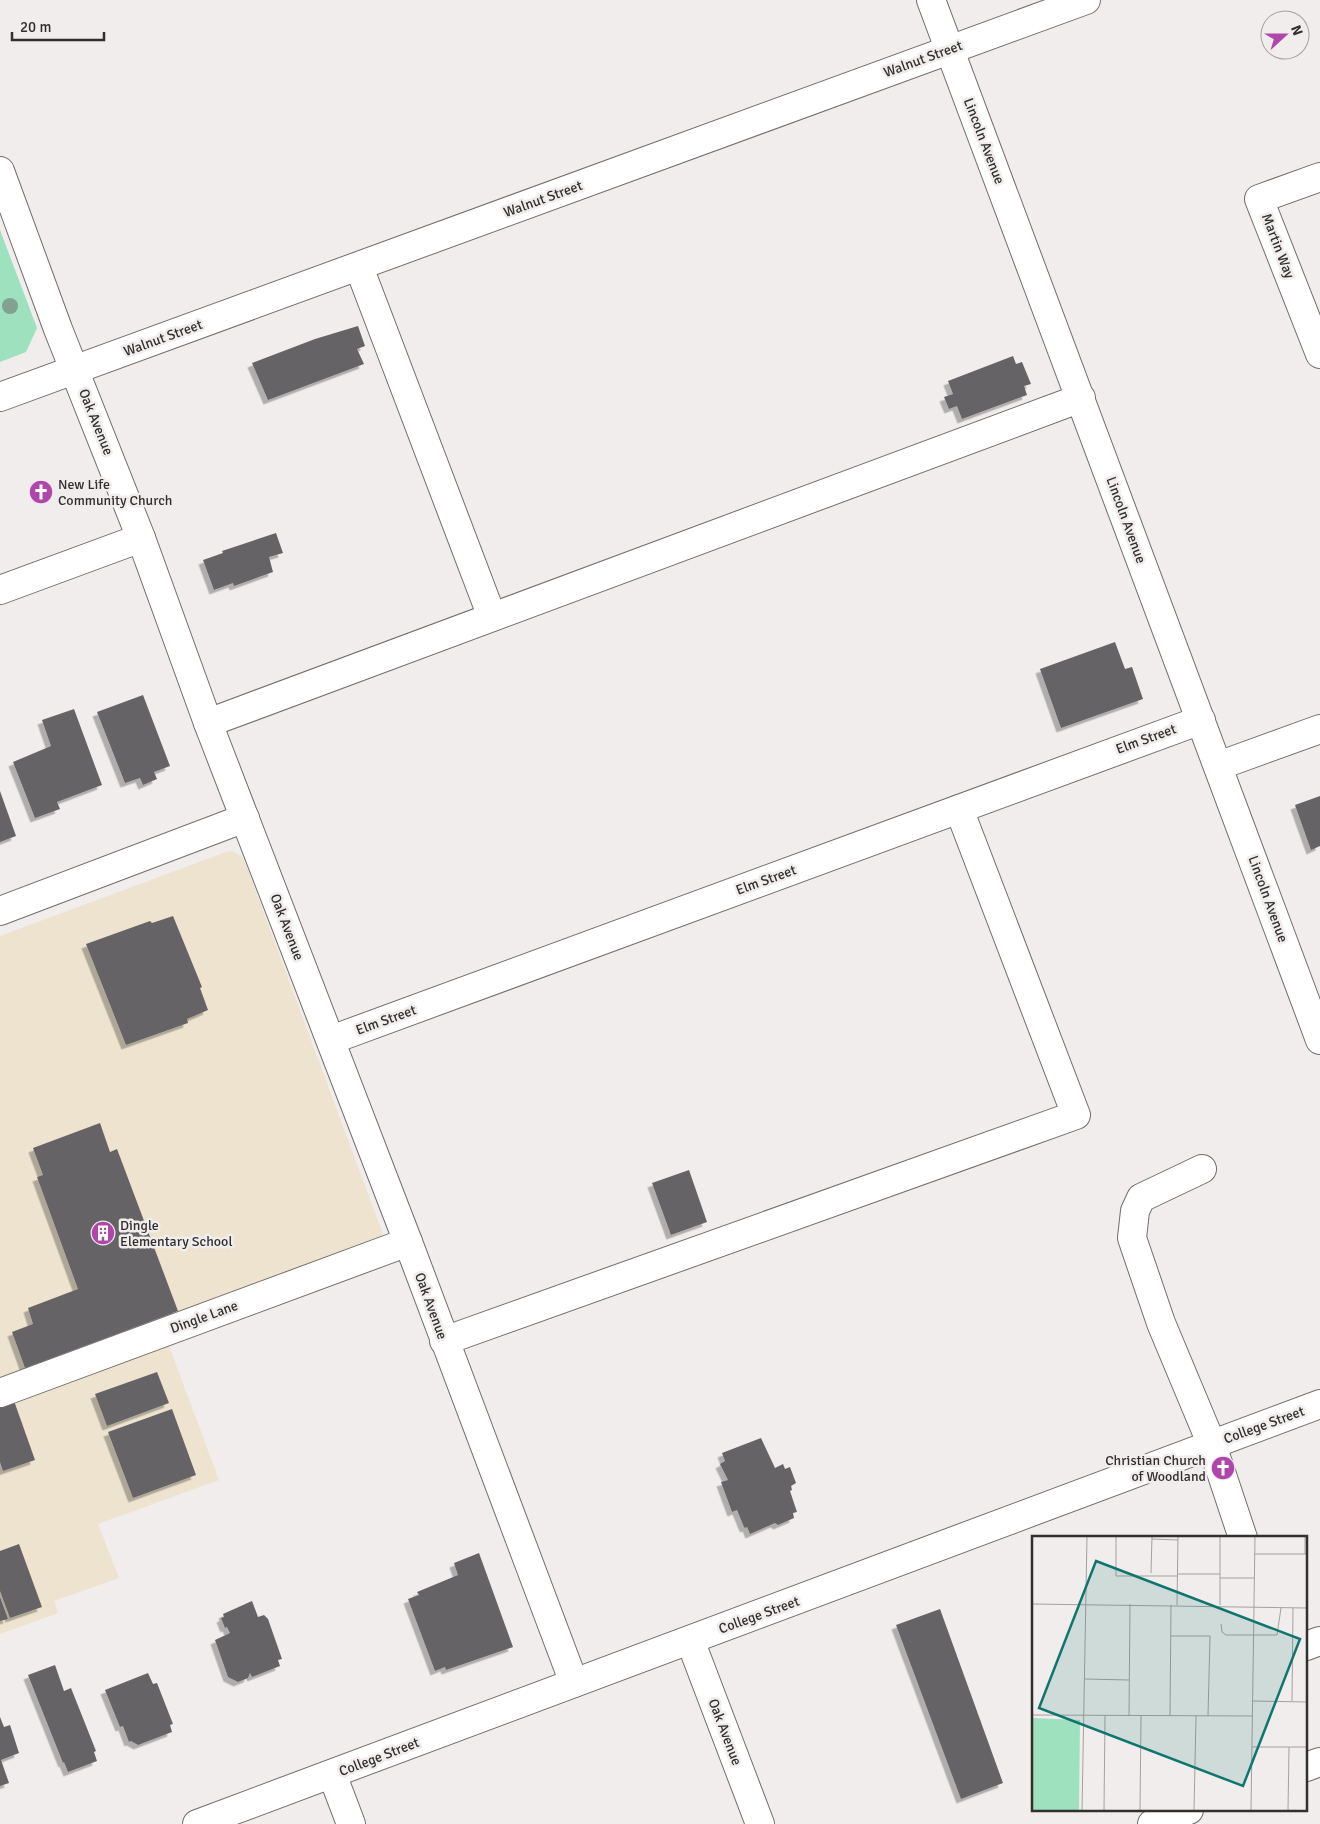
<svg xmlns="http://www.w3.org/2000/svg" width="1320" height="1824" viewBox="0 0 1320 1824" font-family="Signika,sans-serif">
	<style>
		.education { fill: #ede3ce }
		.green { fill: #9ee1be }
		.building { fill: #666466; filter: url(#shadow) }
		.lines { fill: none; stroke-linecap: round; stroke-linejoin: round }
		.minor-casing { stroke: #716e6c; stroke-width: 30 }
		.minor { stroke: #fff; stroke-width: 28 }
		.tree { fill: #81a191 }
		.labels { text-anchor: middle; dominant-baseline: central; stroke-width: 5; stroke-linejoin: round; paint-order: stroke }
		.street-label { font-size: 14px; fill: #31302f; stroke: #f0edec }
		.poi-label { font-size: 14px; fill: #31302f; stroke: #f0edec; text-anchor: start }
		.inset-road { fill: none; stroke: #a4a1a0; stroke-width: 1 }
		.view { fill: #0f766e; fill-opacity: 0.15; stroke: #0f766e; stroke-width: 2.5 }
		.inset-edge { fill: none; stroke: #31302f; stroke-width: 2.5 }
	</style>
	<defs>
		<filter id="shadow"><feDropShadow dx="-4.5" dy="4.5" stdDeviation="0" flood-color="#0004"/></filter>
	</defs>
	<rect width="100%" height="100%" fill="#f0edec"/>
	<polygon class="education" points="232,851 241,856 245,862 384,1237 160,1322 219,1480 98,1524 119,1578 54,1601 58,1613 0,1634 0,936 226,852"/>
	<polygon class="green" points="0,230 37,328 26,352 0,362"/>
	<g class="building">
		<polygon points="358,326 365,346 357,349 364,364 268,400 252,363 315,339"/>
		<polygon points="1013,356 1016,364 1022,362 1031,384 1024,386 1027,395 962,419 957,406 949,409 944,397 953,394 948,381"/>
		<polygon points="276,533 283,553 269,557 273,572 234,586 233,583 214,590 203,560 223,553 222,551"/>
		<polygon points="1115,642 1125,669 1132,667 1143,699 1061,728 1040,669"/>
		<polygon points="143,695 170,766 154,772 157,779 143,785 140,778 125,783 97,712"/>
		<polygon points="74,709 102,785 57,802 60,809 35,818 13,762 51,746 42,720"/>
		<polygon points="0,791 16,836 0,842"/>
		<polygon points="1320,796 1320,846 1311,850 1295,805"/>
		<polygon points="173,916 202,987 200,988 208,1010 187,1019 188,1023 126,1045 86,944 150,921 152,923"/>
		<polygon points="100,1123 110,1152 117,1149 178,1311 25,1368 12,1332 33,1324 28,1308 78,1289 37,1177 43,1175 33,1148"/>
		<polygon points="689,1170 707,1222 671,1235 652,1183"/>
		<polygon points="157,1372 169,1403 107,1426 95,1394"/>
		<polygon points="13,1398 35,1460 3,1471 0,1462 0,1402"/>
		<polygon points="172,1409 196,1475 133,1498 108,1432"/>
		<polygon points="761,1438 775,1468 783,1464 785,1469 790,1467 796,1483 791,1486 792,1490 790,1491 797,1512 793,1513 794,1518 778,1525 775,1523 750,1534 747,1527 745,1528 744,1527 737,1510 732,1512 721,1482 728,1480 720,1464 725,1461 722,1453"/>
		<polygon points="19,1544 42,1607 10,1618 0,1591 0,1551"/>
		<polygon points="479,1553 513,1647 446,1670 445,1667 435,1671 408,1599 419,1595 417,1592 458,1575 454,1563"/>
		<polygon points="0,1597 8,1619 0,1621"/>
		<polygon points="252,1601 258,1617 264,1615 268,1619 282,1659 278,1660 280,1666 252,1677 250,1673 248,1678 238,1682 228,1677 215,1640 230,1633 227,1627 225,1628 221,1618 224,1617 223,1614"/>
		<polygon points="940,1609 1003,1783 961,1799 896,1625"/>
		<polygon points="55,1665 64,1691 71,1688 96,1751 94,1752 97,1761 68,1772 64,1762 63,1763 28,1675"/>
		<polygon points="148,1673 153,1684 157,1683 173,1724 170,1725 172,1732 138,1745 131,1741 129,1742 123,1726 120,1727 105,1690"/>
		<polygon points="0,1717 4,1727 10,1725 19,1753 1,1760 9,1783 0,1786"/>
	</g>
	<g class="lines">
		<g class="minor-casing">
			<g id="minor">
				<polyline points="931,0 1320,1040"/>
				<polyline points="0,171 58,329 141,538 208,723 408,1242 574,1683"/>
				<polyline points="1320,177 1259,199 1320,354"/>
				<polyline points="359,267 492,617"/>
				<polyline points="0,397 1086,0"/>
				<polyline points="0,590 141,538"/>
				<polyline points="208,723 1081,398"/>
				<polyline points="1218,766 1320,729"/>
				<polyline points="0,911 245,818"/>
				<polyline points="331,1040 1201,720"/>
				<polyline points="1202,1169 1141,1198 1135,1211 1132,1238 1161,1323 1212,1445 1243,1538"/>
				<polyline points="444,1341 1076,1115 959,809"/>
				<polyline points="0,1393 408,1242"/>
				<polyline points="690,1640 760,1824"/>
				<polyline points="1306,1646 1320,1641"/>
				<polyline points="1306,1767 1320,1762"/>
				<polyline points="332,1774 351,1824"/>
				<polyline points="197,1824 1320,1404"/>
				<polyline points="1152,1824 1189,1810"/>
			</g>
		</g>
		<use href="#minor" class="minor"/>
	</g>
	<circle class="tree" cx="10" cy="306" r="8"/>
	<defs>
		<g id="church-disc" transform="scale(1.25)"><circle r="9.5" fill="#af47aa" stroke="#f0edec"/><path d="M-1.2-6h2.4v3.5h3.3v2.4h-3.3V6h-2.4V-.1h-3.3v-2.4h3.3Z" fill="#fff"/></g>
		<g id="building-disc" transform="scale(1.25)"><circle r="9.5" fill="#af47aa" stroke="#f0edec"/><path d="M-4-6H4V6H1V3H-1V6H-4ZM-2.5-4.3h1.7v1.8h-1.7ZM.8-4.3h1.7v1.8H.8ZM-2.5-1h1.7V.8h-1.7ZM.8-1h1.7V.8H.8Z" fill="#fff"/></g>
	</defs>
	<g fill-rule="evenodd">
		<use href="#church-disc" x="41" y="492"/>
		<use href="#building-disc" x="103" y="1233"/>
		<use href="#church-disc" x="1223" y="1468"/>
	</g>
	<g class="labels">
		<g class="street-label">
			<text transform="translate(923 59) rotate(-20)">Walnut Street</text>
			<text transform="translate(984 141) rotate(69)">Lincoln Avenue</text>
			<text transform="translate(543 199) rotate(-20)">Walnut Street</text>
			<text transform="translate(1278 246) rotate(69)">Martin Way</text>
			<text transform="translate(163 338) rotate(-20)">Walnut Street</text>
			<text transform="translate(96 422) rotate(68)">Oak Avenue</text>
			<text transform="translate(1126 520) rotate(70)">Lincoln Avenue</text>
			<text transform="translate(1146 739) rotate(-20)">Elm Street</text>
			<text transform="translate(766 880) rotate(-20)">Elm Street</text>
			<text transform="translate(1268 899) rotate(70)">Lincoln Avenue</text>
			<text transform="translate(287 927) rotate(69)">Oak Avenue</text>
			<text transform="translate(386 1020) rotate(-20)">Elm Street</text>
			<text transform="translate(431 1306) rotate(70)">Oak Avenue</text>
			<text transform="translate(204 1317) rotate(-20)">Dingle Lane</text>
			<text transform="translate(1264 1425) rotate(-20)">College Street</text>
			<text transform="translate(759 1615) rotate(-20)">College Street</text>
			<text transform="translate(725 1732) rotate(69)">Oak Avenue</text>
			<text transform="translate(379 1757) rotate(-21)">College Street</text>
		</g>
		<g class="poi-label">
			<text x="58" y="484">New Life<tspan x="58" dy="16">Community Church</tspan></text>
			<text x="120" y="1225">Dingle<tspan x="120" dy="16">Elementary School</tspan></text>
			<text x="1206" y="1460" text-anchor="end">Christian Church<tspan x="1206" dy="16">of Woodland</tspan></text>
		</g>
	</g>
	<g transform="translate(1032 1536)">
		<rect width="275" height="275" fill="#f0edec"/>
		<path d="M0 182 48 184 47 275H0Z" fill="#9ee1be"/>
		<path class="inset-road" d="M84 0V40H146M120 3 146 4M222 18H275M273 18V0M119 37 120 0M146 38H188M188 42H222M0 68 275 72M145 69 146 0M188 69V0M189 88 190 96 194 99H245L249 72M139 100H178L176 180M53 143 97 144M220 165 275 166M260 165 261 72M0 179 220 180M97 180 98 68M138 180 139 69M220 211H275M50 275 55 0M72 275 73 179M108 275 109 180M162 275 164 180M219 275 223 0M256 275 257 211"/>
		<path class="view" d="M64 25 268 103 211 250 7 172Z"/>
		<rect width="275" height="275" class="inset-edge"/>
	</g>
	<g transform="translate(1285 35) rotate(69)"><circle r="24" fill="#f0edec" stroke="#a4a1a0"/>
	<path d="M0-4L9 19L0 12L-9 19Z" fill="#af47aa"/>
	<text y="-8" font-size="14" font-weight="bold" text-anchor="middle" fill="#31302f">N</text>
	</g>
	<path d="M12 32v8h92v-8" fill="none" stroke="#31302f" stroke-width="2.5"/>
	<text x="20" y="32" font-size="15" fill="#31302f" stroke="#f0edec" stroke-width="4" paint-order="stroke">20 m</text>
</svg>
